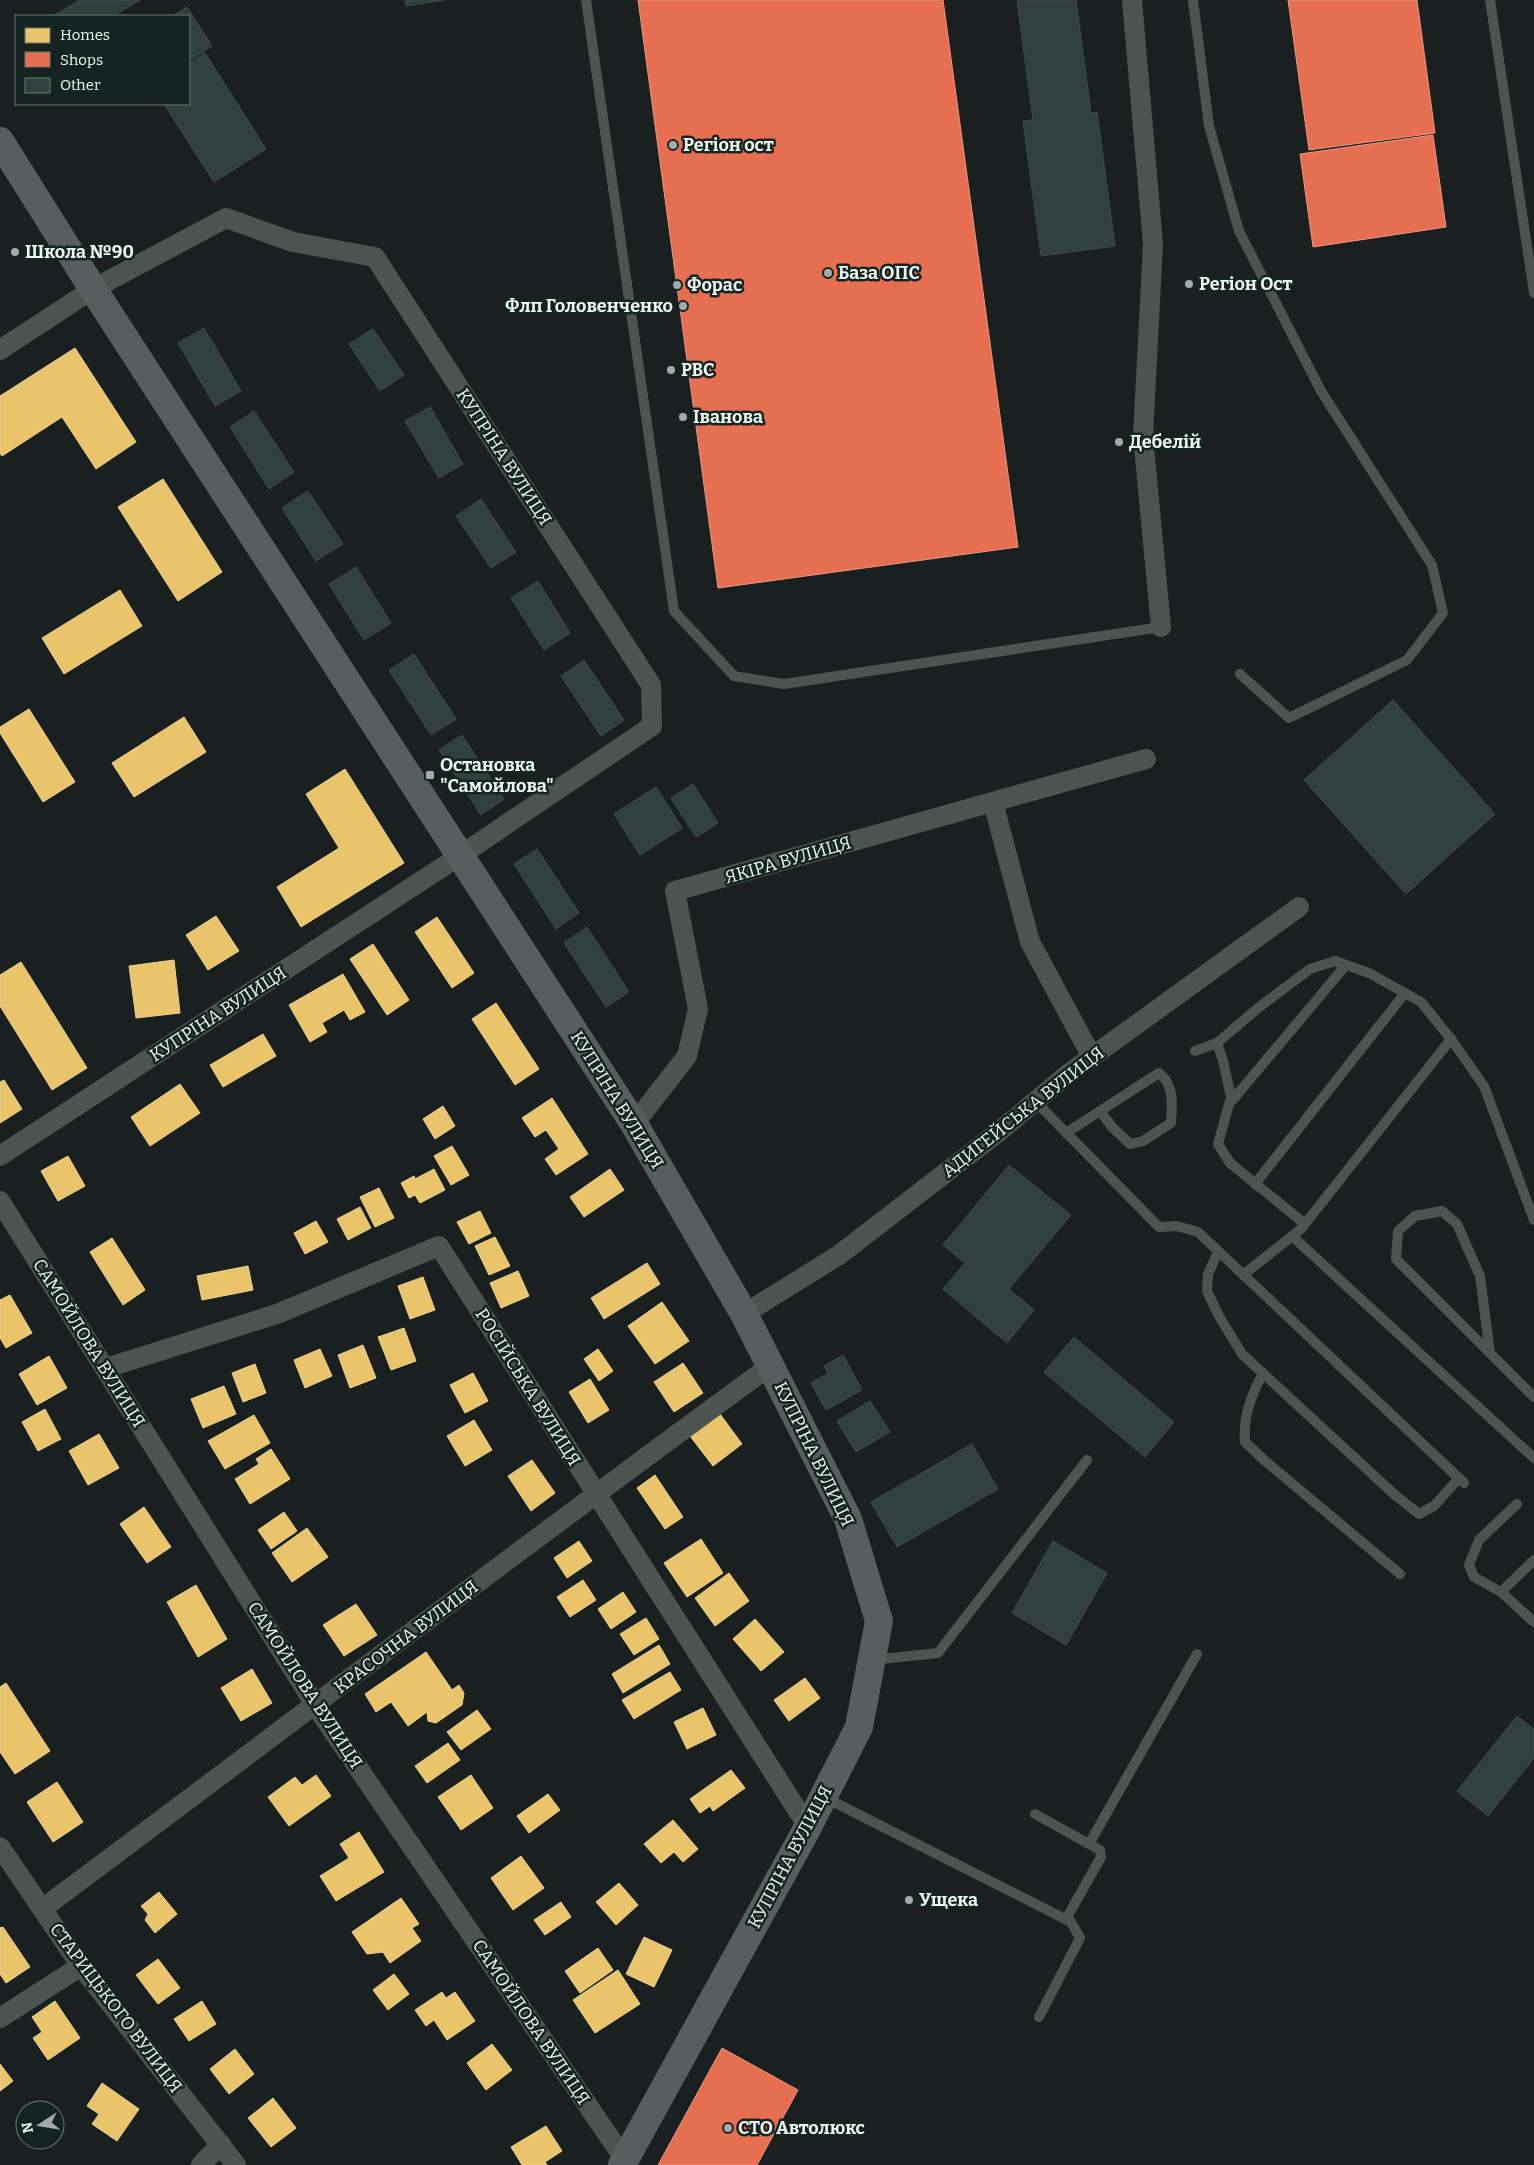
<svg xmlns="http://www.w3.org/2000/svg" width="1534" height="2165" viewBox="0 0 1534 2165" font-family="Bitter,serif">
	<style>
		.homes { fill: #e9c46a; stroke: #ead393 }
		.shops { fill: #e76f51; stroke: #e89882 }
		.building { fill: #30403d; stroke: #444a49 }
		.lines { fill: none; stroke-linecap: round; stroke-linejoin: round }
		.lane { stroke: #4c5452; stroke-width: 10 }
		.street { stroke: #4c5452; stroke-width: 20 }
		.secondary { stroke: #565f5d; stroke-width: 28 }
		.poi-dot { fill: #a2aba9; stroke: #162421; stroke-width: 2 }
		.labels { text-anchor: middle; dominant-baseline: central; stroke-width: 5; stroke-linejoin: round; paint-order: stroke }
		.poi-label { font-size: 18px; font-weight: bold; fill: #ecf6f3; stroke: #162421; text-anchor: start }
		.street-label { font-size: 18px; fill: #ecf6f3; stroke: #162421 }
	</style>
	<rect width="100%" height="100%" fill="#1a201f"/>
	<g class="homes">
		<polygon points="75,348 136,442 96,469 62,417 2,456 0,453 0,396"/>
		<polygon points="163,479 222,572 178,601 118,507"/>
		<polygon points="120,590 142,626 64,674 42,638"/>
		<polygon points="29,709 75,782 43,802 0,733 0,727"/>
		<polygon points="184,717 206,752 134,797 112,763"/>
		<polygon points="345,769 404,863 301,927 277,887 339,848 306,794"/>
		<polygon points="216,916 239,951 208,970 186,935"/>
		<polygon points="437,917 474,973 452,988 415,932"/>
		<polygon points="373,944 409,1000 387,1015 350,959"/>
		<polygon points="174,960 180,1013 136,1018 129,966"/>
		<polygon points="21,962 87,1068 52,1090 0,1006 0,975"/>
		<polygon points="343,974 365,1012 350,1020 344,1010 322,1023 327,1032 310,1042 289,1005"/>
		<polygon points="496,1003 539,1069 515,1085 472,1019"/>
		<polygon points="263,1034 276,1056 223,1087 210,1065"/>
		<polygon points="4,1080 22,1109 0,1123 0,1082"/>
		<polygon points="180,1084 200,1113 150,1146 131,1117"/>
		<polygon points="552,1098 588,1154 556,1175 545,1159 559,1149 546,1130 535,1137 522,1118"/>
		<polygon points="443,1106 455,1126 435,1139 423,1119"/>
		<polygon points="452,1146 469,1175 451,1185 434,1156"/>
		<polygon points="68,1156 85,1186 58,1201 41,1171"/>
		<polygon points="434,1169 445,1190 420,1203 415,1195 409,1198 401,1183 414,1176 415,1179"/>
		<polygon points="610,1169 624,1190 584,1217 570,1197"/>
		<polygon points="379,1188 394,1218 375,1227 360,1197"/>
		<polygon points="360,1207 371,1228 348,1240 337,1219"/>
		<polygon points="480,1211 491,1233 469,1244 457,1222"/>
		<polygon points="316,1221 328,1242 305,1254 294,1233"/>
		<polygon points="495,1237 510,1266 489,1275 475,1246"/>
		<polygon points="112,1238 145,1290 123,1305 90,1252"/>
		<polygon points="647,1263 660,1284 604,1319 591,1298"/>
		<polygon points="248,1266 253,1290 202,1300 197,1276"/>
		<polygon points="518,1271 529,1296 501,1308 490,1283"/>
		<polygon points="423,1277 435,1310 410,1319 398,1286"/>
		<polygon points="10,1295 32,1333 6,1348 0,1338 0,1300"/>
		<polygon points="662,1302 689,1341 655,1364 628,1326"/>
		<polygon points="404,1328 416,1361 391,1370 378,1337"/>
		<polygon points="363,1345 376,1378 350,1388 338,1355"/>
		<polygon points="320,1349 332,1376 305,1388 294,1360"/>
		<polygon points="598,1349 613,1371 599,1381 584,1359"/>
		<polygon points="49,1356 67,1388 37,1405 19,1374"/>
		<polygon points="683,1363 703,1393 674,1412 654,1382"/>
		<polygon points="255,1364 266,1393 243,1402 232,1373"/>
		<polygon points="473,1373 488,1401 465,1413 450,1385"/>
		<polygon points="590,1379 609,1410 588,1423 569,1392"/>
		<polygon points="224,1386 236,1414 203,1428 191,1399"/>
		<polygon points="45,1409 61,1439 38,1451 22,1422"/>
		<polygon points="720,1414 742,1444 713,1466 690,1436"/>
		<polygon points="254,1415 270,1443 225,1469 208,1441"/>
		<polygon points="474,1420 492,1450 465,1466 447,1436"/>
		<polygon points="99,1434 119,1468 88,1485 69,1451"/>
		<polygon points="271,1449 290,1479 250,1504 235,1479 259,1464 256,1459"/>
		<polygon points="532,1460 555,1493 531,1511 508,1476"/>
		<polygon points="655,1475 683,1517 665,1529 637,1488"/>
		<polygon points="144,1507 171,1547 147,1563 120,1524"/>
		<polygon points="284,1512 297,1531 271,1549 258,1530"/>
		<polygon points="307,1528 328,1557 292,1582 272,1553"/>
		<polygon points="701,1539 723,1573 687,1597 664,1563"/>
		<polygon points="579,1541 592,1561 567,1578 554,1558"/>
		<polygon points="729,1573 749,1601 715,1626 695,1598"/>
		<polygon points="583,1580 596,1600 570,1617 557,1597"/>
		<polygon points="196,1585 227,1639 198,1657 167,1602"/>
		<polygon points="623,1592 636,1612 611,1629 598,1609"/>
		<polygon points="356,1604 377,1635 344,1656 323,1625"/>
		<polygon points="646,1618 659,1639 634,1655 620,1634"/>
		<polygon points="755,1619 784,1652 761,1671 733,1639"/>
		<polygon points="659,1645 670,1664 623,1693 612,1674"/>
		<polygon points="426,1652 452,1690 459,1685 464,1693 462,1705 436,1723 428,1721 427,1712 408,1726 391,1702 376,1712 365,1694"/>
		<polygon points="252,1669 272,1703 241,1721 221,1688"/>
		<polygon points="670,1672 681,1690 634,1719 622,1700"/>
		<polygon points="805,1678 820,1698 789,1721 774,1700"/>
		<polygon points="6,1683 50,1751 15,1774 0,1752 0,1687"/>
		<polygon points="703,1708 716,1735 687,1749 674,1722"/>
		<polygon points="477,1710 491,1729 461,1750 447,1732"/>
		<polygon points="448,1743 460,1760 427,1783 415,1766"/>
		<polygon points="731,1770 745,1788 713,1811 710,1806 700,1813 690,1799"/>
		<polygon points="316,1775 331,1796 289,1826 268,1797 295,1777 302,1785"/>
		<polygon points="471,1775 493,1808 461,1830 438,1797"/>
		<polygon points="57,1782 83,1822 53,1842 27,1802"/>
		<polygon points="548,1794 560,1810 529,1833 517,1816"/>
		<polygon points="673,1820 698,1849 683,1862 674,1852 661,1863 644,1844"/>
		<polygon points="359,1832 384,1872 336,1901 320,1876 349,1858 340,1844"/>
		<polygon points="521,1856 544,1888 513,1910 491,1878"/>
		<polygon points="619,1883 638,1905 616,1925 596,1902"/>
		<polygon points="159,1892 177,1914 155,1933 145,1920 148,1914 141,1906"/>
		<polygon points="401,1898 419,1924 412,1928 421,1941 390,1963 383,1952 367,1954 352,1932"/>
		<polygon points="561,1902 571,1917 545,1935 534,1920"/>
		<polygon points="3,1927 30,1967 6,1983 0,1974 0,1928"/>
		<polygon points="644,1937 672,1950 654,1987 626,1974"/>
		<polygon points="598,1948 613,1970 580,1993 565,1971"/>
		<polygon points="158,1959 180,1988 158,2004 136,1975"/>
		<polygon points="618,1970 640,2004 595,2033 573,2000"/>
		<polygon points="394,1974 409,1994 388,2010 373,1990"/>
		<polygon points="442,1992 446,1998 455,1992 475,2021 447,2040 434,2020 426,2026 415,2010"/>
		<polygon points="55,2001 80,2038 48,2060 33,2038 42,2032 32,2017"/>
		<polygon points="202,2001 216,2024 189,2041 174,2019"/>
		<polygon points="492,2044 512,2070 486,2090 467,2063"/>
		<polygon points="235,2049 254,2074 229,2094 210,2069"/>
		<polygon points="0,2064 13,2081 0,2091"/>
		<polygon points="102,2083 139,2109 117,2141 92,2124 99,2114 87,2106"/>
		<polygon points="273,2098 296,2128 271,2147 248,2118"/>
		<polygon points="546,2126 562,2151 545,2162 547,2165 522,2165 511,2147"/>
	</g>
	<g class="shops">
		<polygon points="638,0 943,0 1018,547 718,588"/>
		<polygon points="1288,0 1417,0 1435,133 1309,150"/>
		<polygon points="1433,135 1446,227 1313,247 1300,154"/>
		<polygon points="722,2048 798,2090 757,2165 658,2165"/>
	</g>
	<g class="building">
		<polygon points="80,0 140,0 113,16 53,16"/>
		<polygon points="405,0 444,0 406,6"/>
		<polygon points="1017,0 1076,0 1091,113 1097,112 1115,246 1041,256 1023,121 1033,120"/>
		<polygon points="187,7 212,46 189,61 189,16 173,16"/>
		<polygon points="205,53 266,149 214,182 164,104 189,104 189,64"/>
		<polygon points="204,328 241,391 215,406 178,343"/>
		<polygon points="373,329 404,375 380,391 349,344"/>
		<polygon points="430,407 463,464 439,478 405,421"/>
		<polygon points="254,411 294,472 269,489 230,427"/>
		<polygon points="308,491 343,544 316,561 282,508"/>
		<polygon points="481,499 516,552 491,568 456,516"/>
		<polygon points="356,567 391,623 364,640 329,584"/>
		<polygon points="538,581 570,633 544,650 511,598"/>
		<polygon points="414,654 456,719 431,735 389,670"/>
		<polygon points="584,660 624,720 601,736 561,676"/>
		<polygon points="1393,700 1495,814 1406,894 1304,780"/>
		<polygon points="462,735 504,799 481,815 439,750"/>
		<polygon points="693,784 718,823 696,837 671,798"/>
		<polygon points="656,787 682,828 640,855 614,814"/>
		<polygon points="537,849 579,913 556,929 514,864"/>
		<polygon points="587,927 629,992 606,1007 564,943"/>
		<polygon points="1009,1165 1071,1215 1009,1289 1034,1310 1007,1343 943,1289 965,1263 943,1245"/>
		<polygon points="1074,1337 1174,1422 1145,1457 1044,1372"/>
		<polygon points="843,1355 862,1390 826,1410 811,1383 828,1373 824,1366"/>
		<polygon points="870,1401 890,1432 856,1452 837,1421"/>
		<polygon points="972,1444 998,1489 897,1547 871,1502"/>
		<polygon points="1053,1541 1107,1573 1066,1645 1012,1613"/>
		<polygon points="1517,1716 1534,1729 1534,1758 1488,1816 1457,1791"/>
	</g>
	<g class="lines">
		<g class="lane">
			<polyline points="586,0 674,611 734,676 784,684 1161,627"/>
			<polyline points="1193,0 1209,126 1239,231 1321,391 1432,565 1443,613 1407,660 1289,718 1240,674"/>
			<polyline points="1490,0 1534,293"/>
			<polyline points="1217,1043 1223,1061 1231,1097 1218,1144 1230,1163 1305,1224"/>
			<polyline points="1195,1051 1217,1043 1258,1008 1310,969 1335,961 1369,973 1421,1002 1451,1039 1484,1086 1534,1220"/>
			<polyline points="1036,1102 1159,1227 1177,1226 1198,1232 1464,1483"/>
			<polyline points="1230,1103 1346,965"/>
			<path d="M1066 1133 1159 1073C1175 1085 1172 1106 1171 1123L1143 1141 1130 1144 1112 1127 1100 1111"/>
			<polyline points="1255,1184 1405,993"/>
			<polyline points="1292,1236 1534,1458"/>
			<polyline points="1218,1252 1208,1274 1207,1291 1219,1316 1242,1354 1395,1495 1419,1514 1434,1506 1459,1478"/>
			<polyline points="1243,1275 1301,1229 1451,1039"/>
			<polyline points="1490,1353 1480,1276 1457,1224 1442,1211 1415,1216 1398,1231 1396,1259 1534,1397"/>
			<path d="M1263 1373C1251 1396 1243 1416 1245 1442L1264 1460 1400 1574"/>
			<polyline points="1517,1504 1479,1540 1469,1565 1474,1577 1501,1592 1534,1560"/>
			<polyline points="1501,1592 1534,1622"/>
			<polyline points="872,1660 938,1653 1087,1460"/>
			<polyline points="824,1797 1071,1922 1080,1938 1039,2017"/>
			<polyline points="1035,1814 1100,1850 1101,1857 1066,1919"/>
			<polyline points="1089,1844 1197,1654"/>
		</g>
		<g class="street">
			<polyline points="1132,0 1153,244 1143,436 1161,627"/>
			<polyline points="0,350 93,289 226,218 293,242 375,257 651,685 652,726 461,855 0,1156"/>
			<polyline points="993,802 1030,942 1092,1057"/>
			<polyline points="634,1124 687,1056 698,1009 675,891 1146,759"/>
			<polyline points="0,1201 316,1706 625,2160"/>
			<polyline points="744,1314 839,1255 1001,1130 1068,1074 1299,907"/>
			<polyline points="106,1368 277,1314 439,1246 808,1827"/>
			<polyline points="0,1847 81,1966 236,2165"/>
			<path d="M42 1909C285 1728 526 1544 770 1366"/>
			<polyline points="0,2018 81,1966"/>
			<polyline points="201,2165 221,2144"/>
		</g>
		<polyline class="secondary" points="0,141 93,289 634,1124 744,1314 848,1519 879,1621 859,1727 808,1827 622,2165"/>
	</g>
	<g class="poi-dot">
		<circle cx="673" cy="145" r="5"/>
		<circle cx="15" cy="252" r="5"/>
		<circle cx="828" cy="273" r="5"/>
		<circle cx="1189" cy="284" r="5"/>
		<circle cx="677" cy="285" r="5"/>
		<circle cx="683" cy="306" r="5"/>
		<circle cx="671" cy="370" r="5"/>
		<circle cx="683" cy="417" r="5"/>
		<circle cx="1119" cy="442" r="5"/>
		<rect x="425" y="770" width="10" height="10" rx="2.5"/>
		<circle cx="909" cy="1900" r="5"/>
		<circle cx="728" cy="2128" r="5"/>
	</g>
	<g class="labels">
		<g class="poi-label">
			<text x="683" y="145">Регіон ост</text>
			<text x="25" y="252">Школа №90</text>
			<text x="838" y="273">База ОПС</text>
			<text x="1199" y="284">Регіон Ост</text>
			<text x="687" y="285">Форас</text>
			<text x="673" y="306" text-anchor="end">Флп Головенченко</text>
			<text x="681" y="370">РВС</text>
			<text x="693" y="417">Іванова</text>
			<text x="1129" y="442">Дебелій</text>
			<text x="440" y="765">Остановка<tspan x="440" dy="21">"Самойлова"</tspan></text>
			<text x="919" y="1900">Ущека</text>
			<text x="738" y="2128">СТО Автолюкс</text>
		</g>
		<g class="street-label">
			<text transform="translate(504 457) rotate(57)">КУПРІНА ВУЛИЦЯ</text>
			<text transform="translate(788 860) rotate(-16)">ЯКІРА ВУЛИЦЯ</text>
			<text transform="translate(218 1014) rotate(-33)">КУПРІНА ВУЛИЦЯ</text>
			<text transform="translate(617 1100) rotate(58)">КУПРІНА ВУЛИЦЯ</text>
			<text transform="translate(1023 1112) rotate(-38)">АДИГЕЙСЬКА ВУЛИЦЯ</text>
			<text transform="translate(89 1343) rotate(58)">САМОЙЛОВА ВУЛИЦЯ</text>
			<text transform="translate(528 1387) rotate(58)">РОСІЙСЬКА ВУЛИЦЯ</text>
			<text transform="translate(814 1454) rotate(64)">КУПРІНА ВУЛИЦЯ</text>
			<text transform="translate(406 1637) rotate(-37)">КРАСОЧНА ВУЛИЦЯ</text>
			<text transform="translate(305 1685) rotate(57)">САМОЙЛОВА ВУЛИЦЯ</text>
			<text transform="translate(790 1857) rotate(-62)">КУПРІНА ВУЛИЦЯ</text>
			<text transform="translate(116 2008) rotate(53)">СТАРИЦЬКОГО ВУЛИЦЯ</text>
			<text transform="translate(531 2022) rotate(56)">САМОЙЛОВА ВУЛИЦЯ</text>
		</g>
	</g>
	<rect x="15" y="15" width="175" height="90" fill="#162421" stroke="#6c7875"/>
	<rect x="25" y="28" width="25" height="15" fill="#e9c46a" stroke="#6c7875"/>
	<text x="60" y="40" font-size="15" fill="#ecf6f3">Homes</text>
	<rect x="25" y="52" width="25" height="15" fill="#e76f51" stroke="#6c7875"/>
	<text x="60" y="65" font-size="15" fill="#ecf6f3">Shops</text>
	<rect x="25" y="78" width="25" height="15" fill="#30403d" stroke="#6c7875"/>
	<text x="60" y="90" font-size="15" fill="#ecf6f3">Other</text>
	<g transform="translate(40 2125) rotate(258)"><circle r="24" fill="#162421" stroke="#6c7875"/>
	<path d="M0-4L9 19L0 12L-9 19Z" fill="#a2aba9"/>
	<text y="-8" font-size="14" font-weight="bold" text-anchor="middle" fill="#ecf6f3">N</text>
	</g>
</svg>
